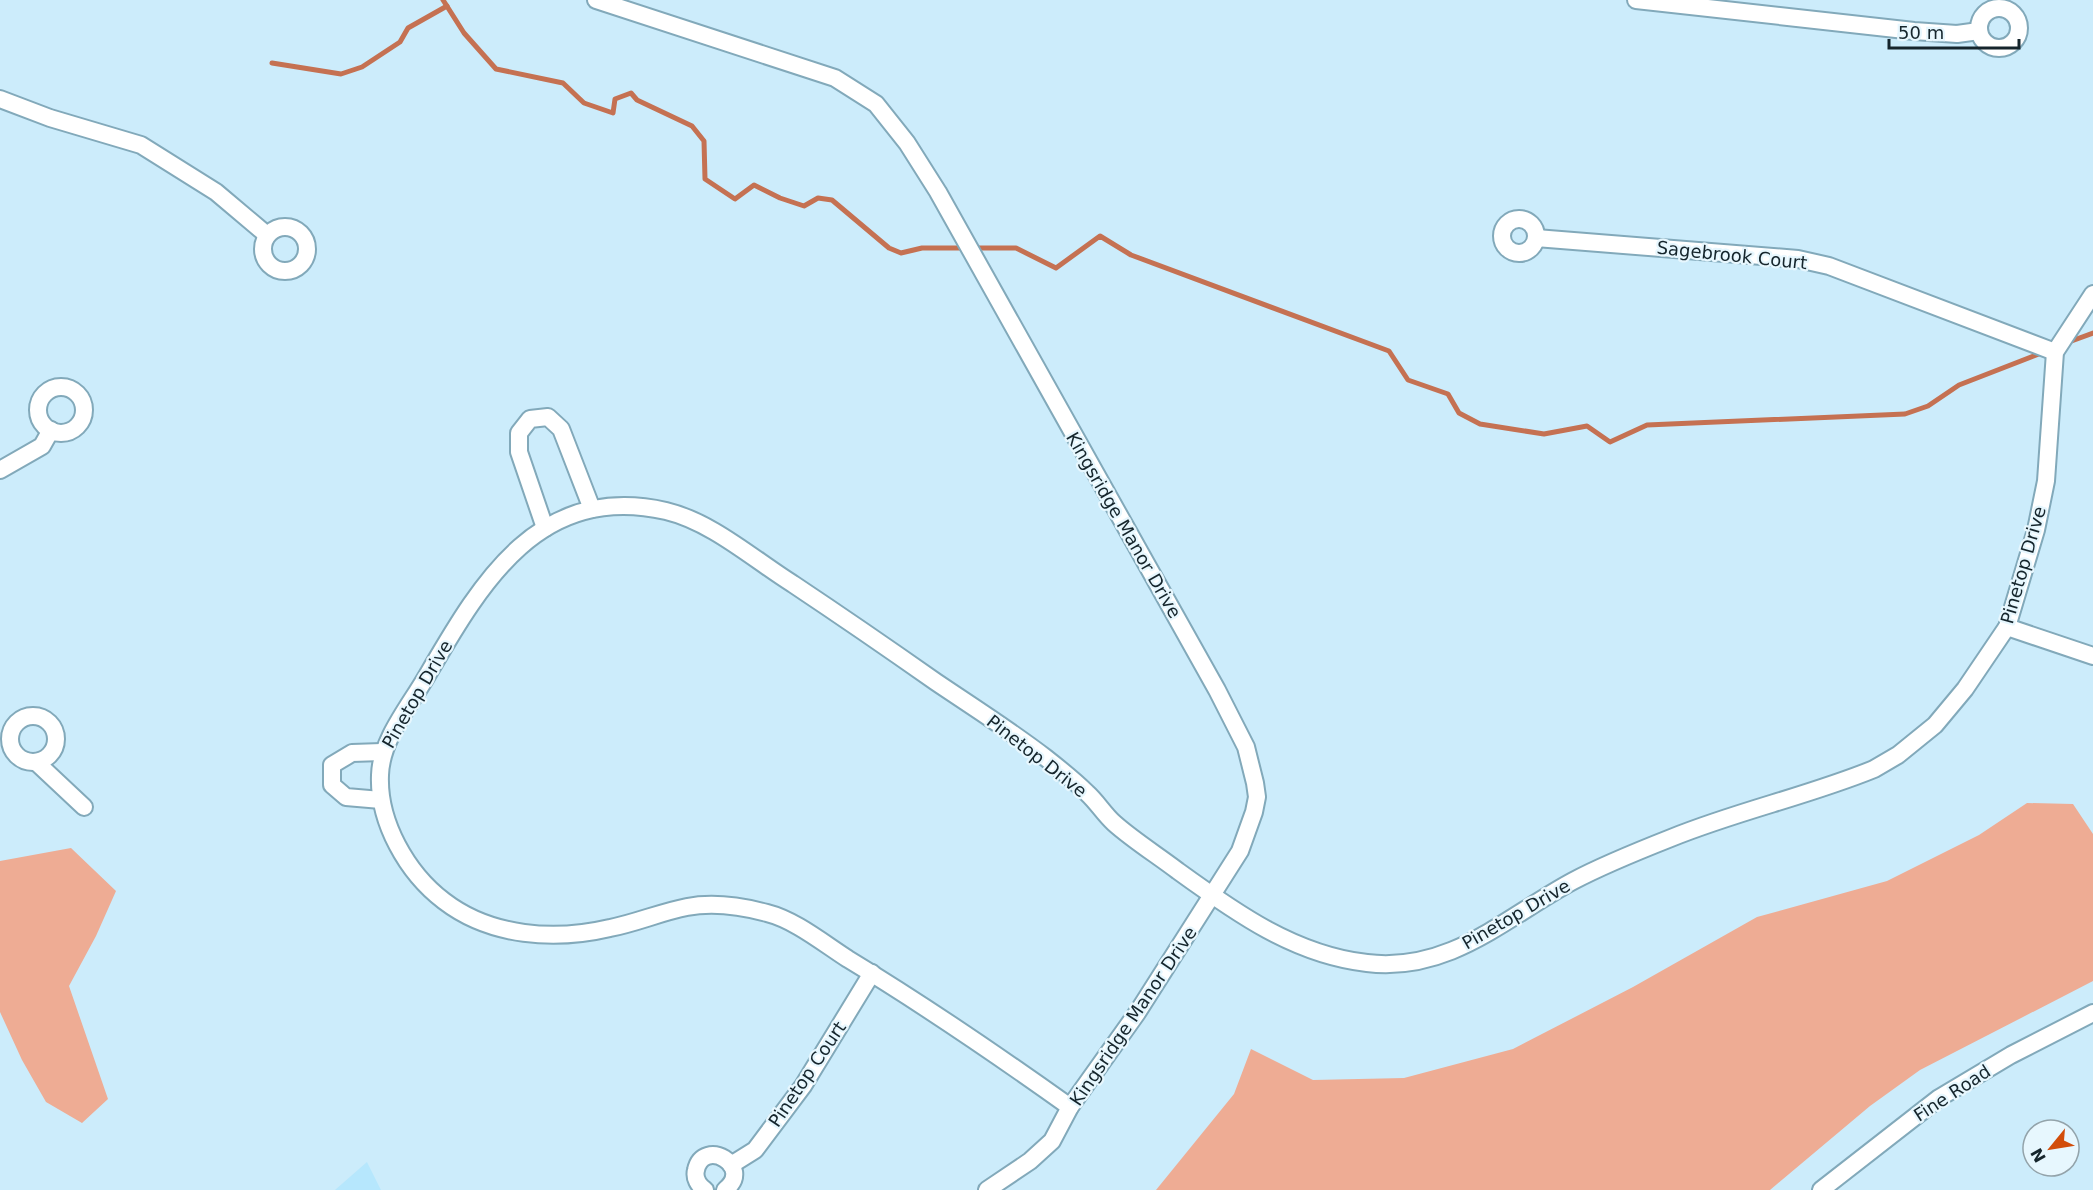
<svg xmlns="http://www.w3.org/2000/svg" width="2093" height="1190" viewBox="0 0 2093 1190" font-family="'DejaVu Sans',sans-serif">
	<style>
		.built { fill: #b6e7fd }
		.green { fill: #eeac94 }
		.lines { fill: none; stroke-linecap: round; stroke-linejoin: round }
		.stream { stroke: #c57152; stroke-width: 5 }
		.minor-casing { stroke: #82a9ba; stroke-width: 20 }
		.minor { stroke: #fff; stroke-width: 16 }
		.labels { text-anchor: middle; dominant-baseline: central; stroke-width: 4.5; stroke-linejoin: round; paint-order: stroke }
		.street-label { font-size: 18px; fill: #15252c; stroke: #e7f7fe }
	</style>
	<rect width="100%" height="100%" fill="#ccecfb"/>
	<polygon class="built" points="367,1162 381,1190 335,1190"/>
	<g class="green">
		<polygon points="2027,803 2073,804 2093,834 2093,981 1920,1070 1870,1106 1770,1190 1156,1190 1234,1094 1251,1049 1313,1080 1404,1078 1513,1049 1633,987 1757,917 1887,881 1979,835"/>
		<polygon points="71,848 116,891 96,936 69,986 108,1099 82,1123 46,1102 22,1060 0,1012 0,861"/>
	</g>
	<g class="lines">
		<g class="stream">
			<polyline points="443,0 464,33 496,69 563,83 584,103 613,113 615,99 631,93 637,100 692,126 704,141 705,179 735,199 754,185 780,198 804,206 818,198 832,200 889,248 901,253 922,248 965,248"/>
			<polyline points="272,63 341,74 362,67 400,42 408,28 447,6"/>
			<polyline points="974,248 1016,248 1056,268 1100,236 1131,255 1389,351 1408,380 1448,394 1459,413 1480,424 1544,434 1587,426 1610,442 1647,425 1905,414 1928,406 1959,385 2044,352"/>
			<polyline points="2066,343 2093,333"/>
		</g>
		<g class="minor-casing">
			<g id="minor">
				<polyline points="596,0 835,78 876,104 907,143 938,192 1217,690 1246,747 1255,783 1257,797 1254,812 1240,851 1137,1013 1070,1107 1052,1141 1030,1161 987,1190"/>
				<polyline points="1636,0 1914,31 1957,34 1979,31"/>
				<circle cx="1999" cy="28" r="20"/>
				<polyline points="0,99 50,118 141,145 216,192 267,235"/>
				<circle cx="1519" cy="236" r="17"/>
				<circle cx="285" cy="249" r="22"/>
				<polyline points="1536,238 1798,259 1829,266 2055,352"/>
				<circle cx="61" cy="410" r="23"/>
				<polyline points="0,470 42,446 51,430"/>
				<polyline points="545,528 519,452 519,433 530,419 548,417 561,429 592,509"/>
				<polyline points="2007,627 2093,656"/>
				<circle cx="33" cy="739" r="23"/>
				<polyline points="36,762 84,807"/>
				<polyline points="381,800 346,797 332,785 332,765 352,753 382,752"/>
				<path d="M1070 1107C997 1055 924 1005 848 959 823 943 795 920 767 913 741 906 713 902 687 907 661 912 636 923 610 928 555 941 491 937 444 901 407 873 378 822 380 775 381 740 408 708 425 679 480 585 537 482 666 511 712 522 753 559 793 584 841 616 889 649 936 682 973 707 1011 731 1046 758 1060 769 1075 781 1087 793 1097 802 1104 814 1114 823 1133 840 1157 855 1178 871 1236 913 1295 955 1367 963 1450 973 1506 917 1573 881 1605 864 1638 851 1671 838 1737 811 1808 796 1874 769L1898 755 1935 725 1965 689 2007 627 2036 530 2046 481 2055 352 2093 294"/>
				<polyline points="731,1165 755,1150 803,1086 872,973"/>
				<path d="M705 1190C698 1185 694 1178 696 1170 703 1137 755 1166 725 1190"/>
				<polyline points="1821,1190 1939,1098 2011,1055 2093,1013"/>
			</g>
		</g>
		<use href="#minor" class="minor"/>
	</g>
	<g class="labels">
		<g class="street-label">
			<text transform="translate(1732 255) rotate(6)">Sagebrook Court</text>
			<text transform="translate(1124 525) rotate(60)">Kingsridge Manor Drive</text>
			<text transform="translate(2023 565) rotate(-74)">Pinetop Drive</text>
			<text transform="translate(417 694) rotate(-60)">Pinetop Drive</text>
			<text transform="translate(1037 756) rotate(38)">Pinetop Drive</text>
			<text transform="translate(1516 914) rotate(-30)">Pinetop Drive</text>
			<text transform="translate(1133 1016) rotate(-56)">Kingsridge Manor Drive</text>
			<text transform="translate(807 1074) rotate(-56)">Pinetop Court</text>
			<text transform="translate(1952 1093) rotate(-33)">Fine Road</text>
		</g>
	</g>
	<g transform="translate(2051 1148) rotate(240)"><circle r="28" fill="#e7f7fe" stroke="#93a3aa" stroke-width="1.5"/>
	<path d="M0-4.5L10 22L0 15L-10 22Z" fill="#d24d0a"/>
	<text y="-9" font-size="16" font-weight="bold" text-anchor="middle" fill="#15252c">N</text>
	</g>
	<path d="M1889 39v9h130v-9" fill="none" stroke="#15252c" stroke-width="3"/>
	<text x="1898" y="39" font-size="18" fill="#15252c" stroke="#e7f7fe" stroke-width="4.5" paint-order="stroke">50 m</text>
</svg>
